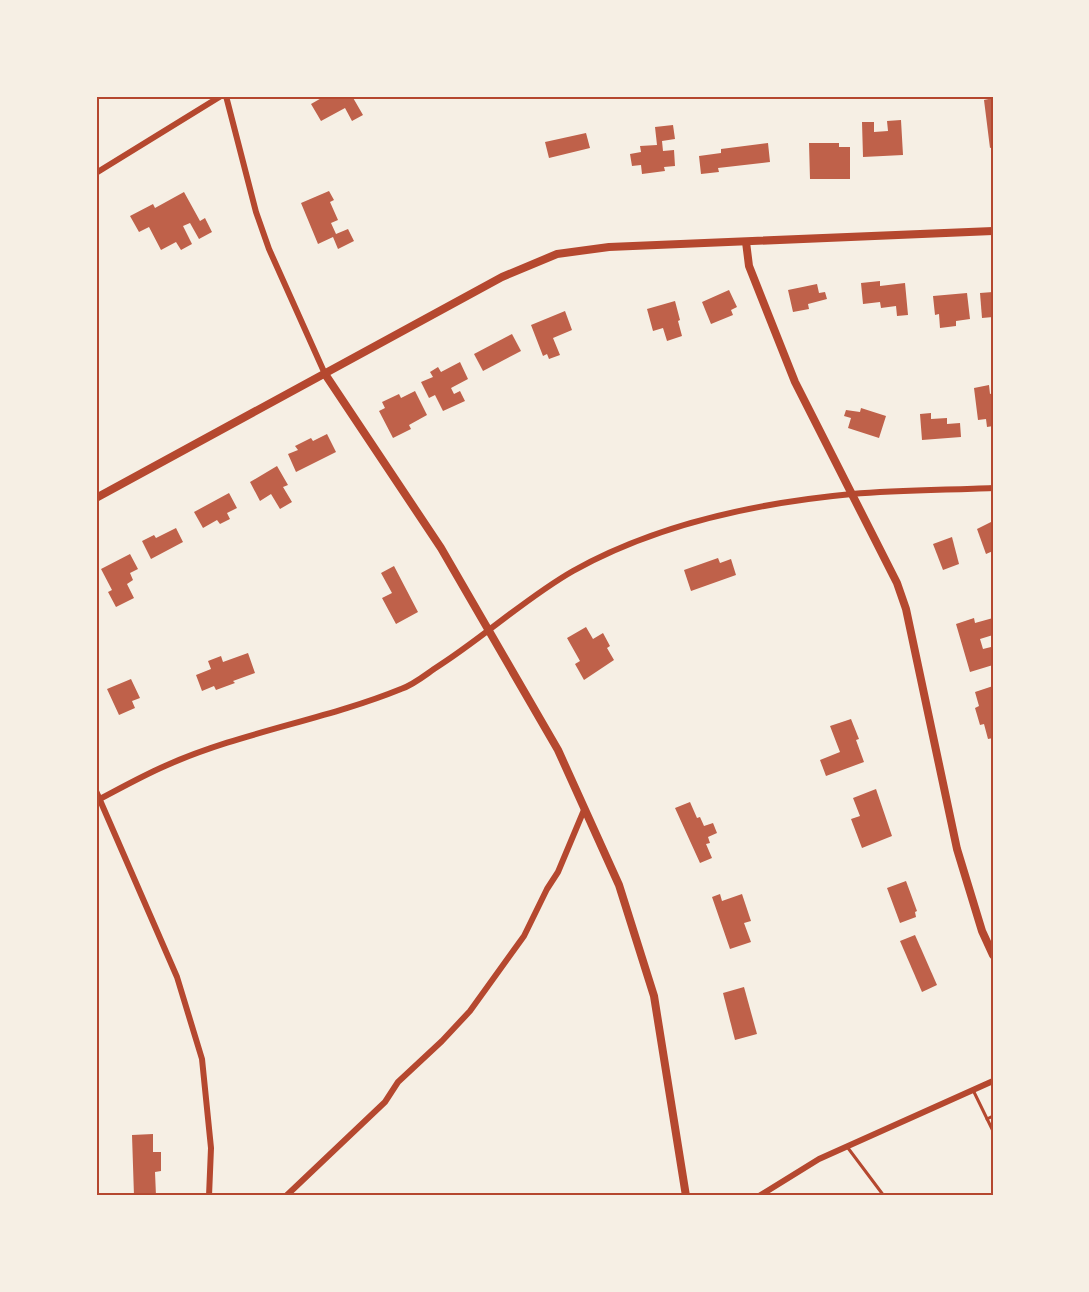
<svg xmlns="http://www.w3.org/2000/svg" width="1089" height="1292" viewBox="0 0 1089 1292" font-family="Jost,sans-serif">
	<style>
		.building { fill: #bf614a }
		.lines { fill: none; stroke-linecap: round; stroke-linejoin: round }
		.service { stroke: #b5482f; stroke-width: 3 }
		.minor { stroke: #b5482f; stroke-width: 6 }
		.tertiary { stroke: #b5482f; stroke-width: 8 }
		.secondary { stroke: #b5482f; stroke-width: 8 }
		.neatline { fill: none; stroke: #b5482f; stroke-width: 2 }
	</style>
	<rect width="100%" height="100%" fill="#f6efe4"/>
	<g class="building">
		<polygon points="325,96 352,96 363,115 352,121 345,108 321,121 311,104"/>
		<polygon points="993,98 993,147 990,148 984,100"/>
		<polygon points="901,120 903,155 863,157 862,122 874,122 874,132 888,131 887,121"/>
		<polygon points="673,125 675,139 662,141 663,151 674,150 675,166 664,167 665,171 642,174 641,165 632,166 630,154 641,152 640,146 657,145 655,127"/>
		<polygon points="586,133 590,148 549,158 545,142"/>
		<polygon points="768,143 770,162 718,168 719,172 701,174 699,156 721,153 721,149"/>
		<polygon points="809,143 839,143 839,147 850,147 850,179 810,179"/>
		<polygon points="329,191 334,200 330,202 338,220 331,223 336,234 348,229 354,241 338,249 333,237 318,244 301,203"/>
		<polygon points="184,192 200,221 205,218 212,232 199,239 190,223 183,226 192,244 181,250 176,242 161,250 149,227 139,232 130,216 153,204 155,208"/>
		<polygon points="880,281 880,286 905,283 908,315 897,316 896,306 881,308 880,302 863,304 861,283"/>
		<polygon points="817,284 819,293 825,292 827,299 808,304 809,309 793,312 788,290"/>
		<polygon points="729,290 737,307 731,310 733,315 711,324 702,302"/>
		<polygon points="993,292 993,317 982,318 980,293"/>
		<polygon points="967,293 970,319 956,321 956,326 940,328 939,314 935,315 933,296"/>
		<polygon points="675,301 680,320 678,321 682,336 667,341 663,328 653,331 647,309"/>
		<polygon points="565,311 572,330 553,338 560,355 549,359 547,354 543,356 531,325"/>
		<polygon points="512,334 521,351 483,371 474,354"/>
		<polygon points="460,362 468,379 451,388 454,394 460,391 465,401 443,411 435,395 429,398 421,382 433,377 430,372 438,367 441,372"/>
		<polygon points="989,385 990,394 993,393 993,426 987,427 986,419 978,420 974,388"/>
		<polygon points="415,391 427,415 409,425 411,429 393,438 379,411 385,408 382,402 399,394 401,398"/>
		<polygon points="861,408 886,416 879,438 848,428 851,418 844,416 846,410 860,412"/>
		<polygon points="931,413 931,419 947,418 947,424 960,423 961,437 922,440 920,414"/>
		<polygon points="327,434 336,452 296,472 288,454 298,450 295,446 311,438 313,441"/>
		<polygon points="277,466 288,485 283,487 292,502 280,509 271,494 260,501 250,482"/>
		<polygon points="229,493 237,508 227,513 230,519 220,524 217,520 203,528 194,512"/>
		<polygon points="993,521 993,551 986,554 977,529"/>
		<polygon points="176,528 183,542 151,559 142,541 154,535 156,538"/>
		<polygon points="952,537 959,564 943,570 933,544"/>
		<polygon points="130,554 138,569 130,573 133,580 127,584 134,598 116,607 108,592 112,590 101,569"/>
		<polygon points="718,558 720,563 731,559 736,575 691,591 684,570"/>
		<polygon points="394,566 418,612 396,624 382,598 392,593 381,573"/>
		<polygon points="974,618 975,623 993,618 993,635 980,639 983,649 991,647 993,665 970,672 956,624"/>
		<polygon points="586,627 593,639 603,633 610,646 607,648 614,660 584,680 575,664 580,661 567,638"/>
		<polygon points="248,653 255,673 233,681 235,683 216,690 214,686 202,691 196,675 211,669 208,661 221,656 223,662"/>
		<polygon points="131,679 140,698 132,701 135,708 119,715 107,689"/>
		<polygon points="993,686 993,738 988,739 984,724 980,725 975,708 979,706 975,692"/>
		<polygon points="851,719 859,739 856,740 864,762 826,776 820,760 840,752 830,726"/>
		<polygon points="876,789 892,836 862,848 851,819 860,816 853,798"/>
		<polygon points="690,802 697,818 700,817 704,826 713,823 717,833 708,837 710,843 706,844 712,858 700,863 675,808"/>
		<polygon points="906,881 917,911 915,912 916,917 900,923 887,888"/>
		<polygon points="720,894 722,901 742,894 751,921 744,923 751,942 730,949 712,897"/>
		<polygon points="915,935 937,985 922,992 900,941"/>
		<polygon points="744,987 757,1034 735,1040 723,993"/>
		<polygon points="153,1134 153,1152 161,1152 161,1171 155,1172 156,1196 134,1196 132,1135"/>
	</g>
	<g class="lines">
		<g class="service">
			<polyline points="973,1090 993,1131"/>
			<polyline points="987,1119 993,1116"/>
			<polyline points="848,1148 884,1196"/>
		</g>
		<g class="minor">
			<polyline points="226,96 256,212 269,249 325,374"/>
			<polyline points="96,173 221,96"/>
			<polyline points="96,791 177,977 202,1059 211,1148 209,1196"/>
			<path d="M96 801C119 789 142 776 165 766 241 732 325 720 401 689 413 685 424 676 434 669 482 639 524 599 573 571 657 524 756 503 852 494 899 490 946 490 993 488"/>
			<polyline points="286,1196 385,1102 398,1082 442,1041 470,1011 524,936 547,889 558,872 584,810"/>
			<polyline points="759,1196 819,1159 993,1081"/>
		</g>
		<polyline class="tertiary" points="325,374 441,548 558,750 619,885 654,996 686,1196"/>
		<g class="secondary">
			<polyline points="746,242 749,266 795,382 897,583 906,609 957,849 982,931 993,955"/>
			<polyline points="96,498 502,277 557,254 609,247 993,231"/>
		</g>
	</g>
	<rect width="1089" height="1292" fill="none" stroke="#f6efe4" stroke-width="195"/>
	<rect x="98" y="98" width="894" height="1096" class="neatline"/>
</svg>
